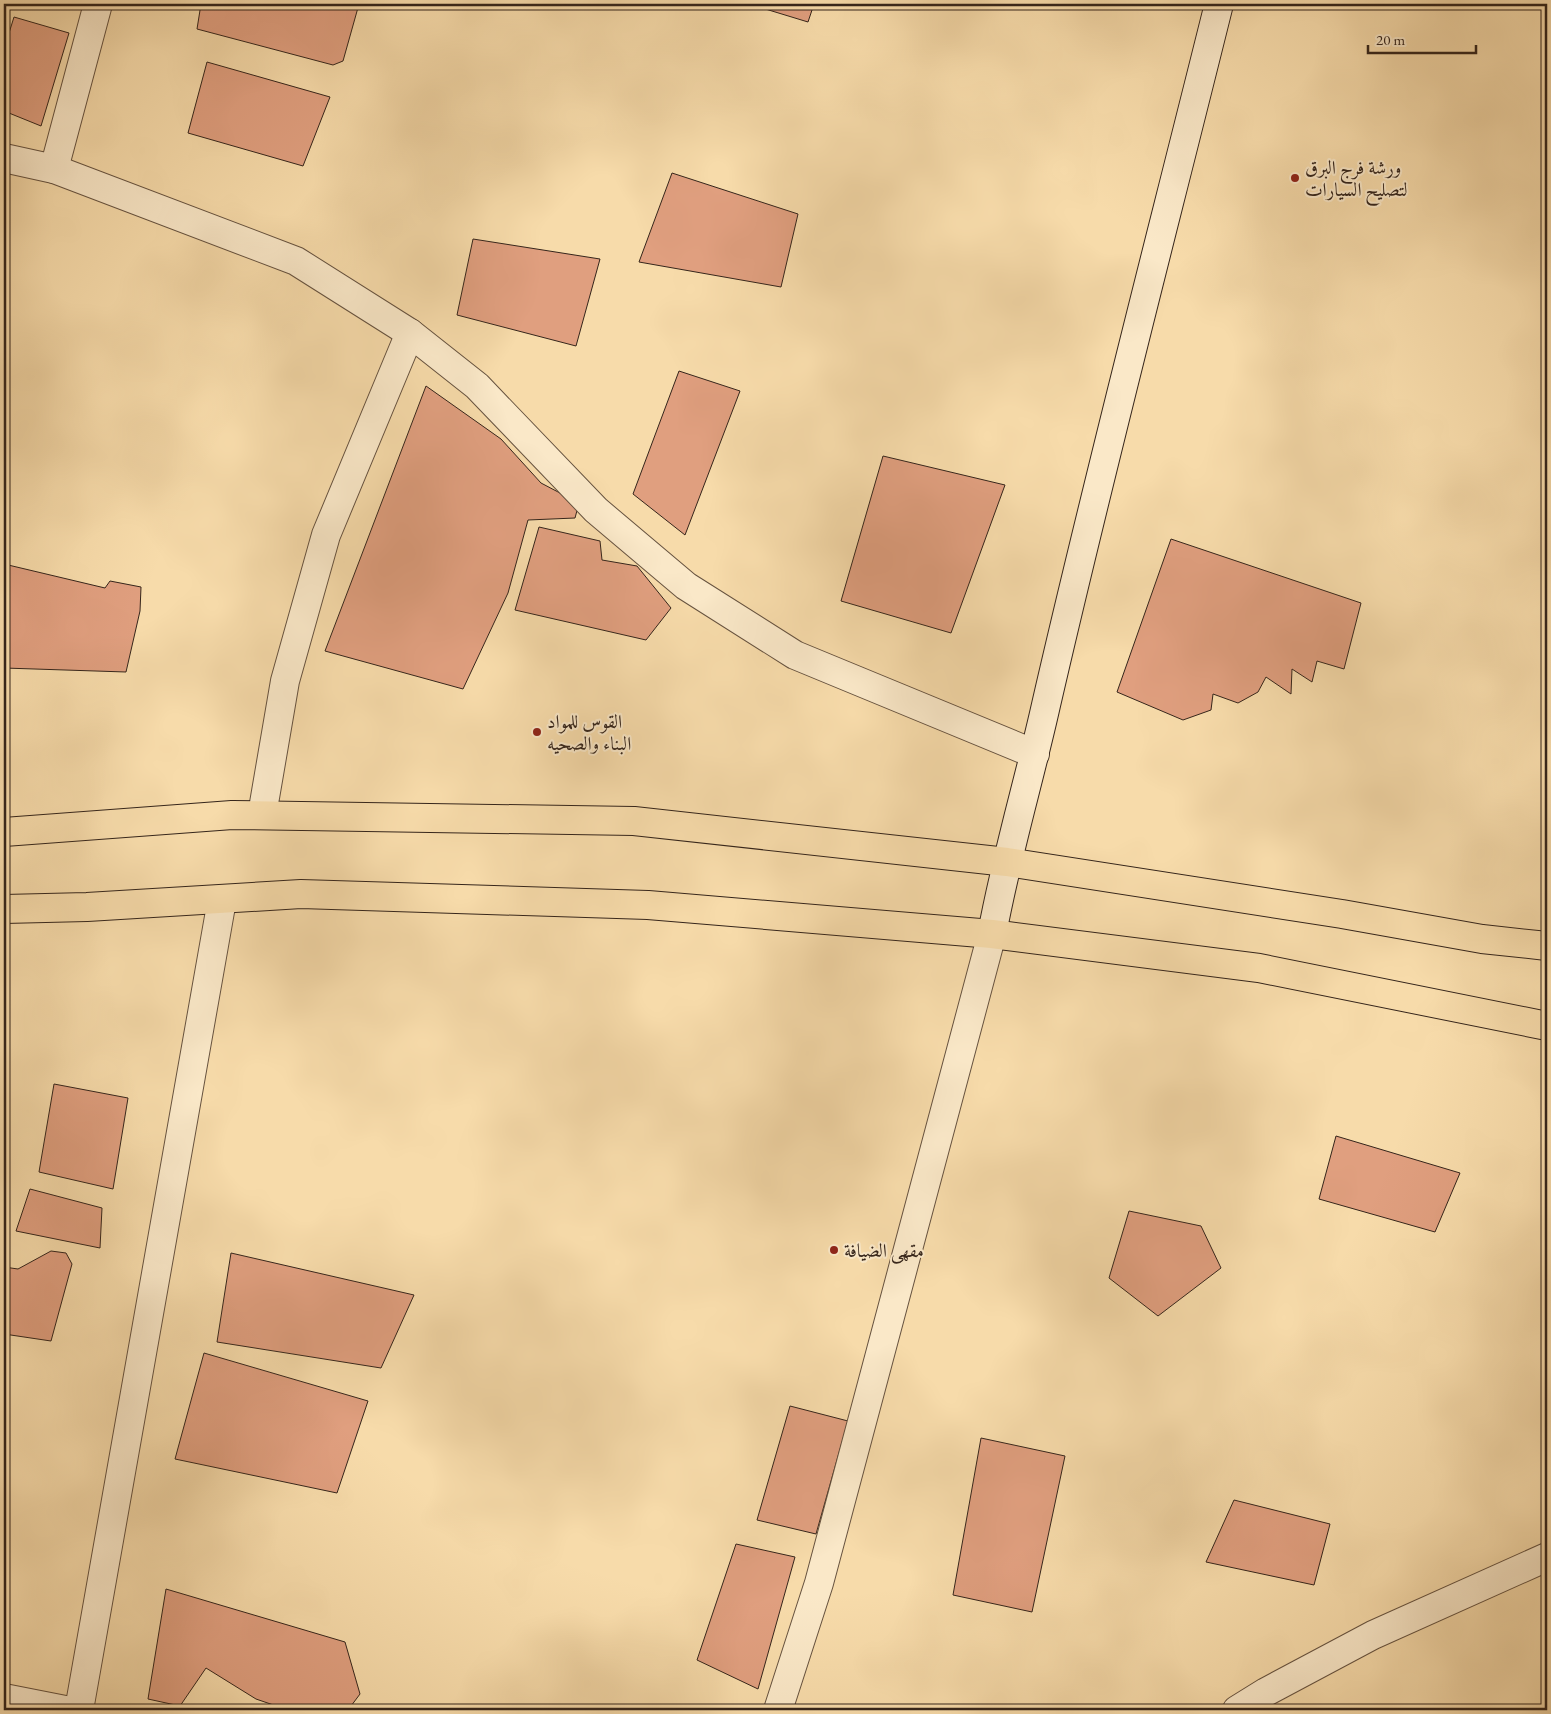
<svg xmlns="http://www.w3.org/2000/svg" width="1551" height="1714" viewBox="0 0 1551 1714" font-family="'EB Garamond',Amiri,serif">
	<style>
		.building { fill: #e09f7f; stroke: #35251b }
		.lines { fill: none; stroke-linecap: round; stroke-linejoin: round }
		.street-casing { stroke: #66523f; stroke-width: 30 }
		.secondary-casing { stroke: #35251b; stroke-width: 30 }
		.primary-casing { stroke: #35251b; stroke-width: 30 }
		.street { stroke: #fae8c8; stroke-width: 28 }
		.secondary { stroke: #fae8c8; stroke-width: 28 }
		.primary { stroke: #f7dbaa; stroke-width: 28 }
		.poi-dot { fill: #8f2418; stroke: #fae8c8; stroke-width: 2 }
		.labels { text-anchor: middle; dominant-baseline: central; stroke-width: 4; stroke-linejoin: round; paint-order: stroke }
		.poi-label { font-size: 19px; fill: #35251b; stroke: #fae8c8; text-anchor: start }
	</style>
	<rect width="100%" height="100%" fill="#f7dbaa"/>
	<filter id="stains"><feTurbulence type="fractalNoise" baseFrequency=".004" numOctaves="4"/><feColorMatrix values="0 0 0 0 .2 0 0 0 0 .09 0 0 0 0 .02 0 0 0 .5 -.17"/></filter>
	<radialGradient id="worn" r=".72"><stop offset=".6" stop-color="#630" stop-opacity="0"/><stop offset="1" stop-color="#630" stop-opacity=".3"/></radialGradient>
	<g class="building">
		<polygon points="201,4 359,4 343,61 333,65 197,29"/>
		<polygon points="749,4 814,4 808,22"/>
		<polygon points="14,17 69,33 41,126 4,111 4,49"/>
		<polygon points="207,62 330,97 303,166 188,133"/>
		<polygon points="672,173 798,214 781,287 639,262"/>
		<polygon points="473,239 600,259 576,346 457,315"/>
		<polygon points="679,371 740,391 685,535 633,494"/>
		<polygon points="426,386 501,439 541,483 579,503 575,518 528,520 508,593 463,689 325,651"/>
		<polygon points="883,456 1005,485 951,633 841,601"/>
		<polygon points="539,527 600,541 602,560 637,566 671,608 646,640 515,610"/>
		<polygon points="1171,539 1361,603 1344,669 1317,661 1312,682 1292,669 1291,694 1266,677 1258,692 1238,703 1213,694 1211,710 1183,720 1117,692"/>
		<polygon points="4,564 105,588 110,581 141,587 140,611 126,672 4,668"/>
		<polygon points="54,1084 128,1098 113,1189 39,1172"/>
		<polygon points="1336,1136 1460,1173 1435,1232 1319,1199"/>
		<polygon points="30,1189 102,1208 100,1248 16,1231"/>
		<polygon points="1129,1211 1201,1226 1221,1268 1158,1316 1109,1278"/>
		<polygon points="51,1251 66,1253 72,1264 51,1341 4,1334 4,1267 18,1269"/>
		<polygon points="231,1253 414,1295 381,1368 217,1342"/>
		<polygon points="204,1353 368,1401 337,1493 175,1459"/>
		<polygon points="790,1406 848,1421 816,1534 757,1520"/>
		<polygon points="981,1438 1065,1456 1032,1612 953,1595"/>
		<polygon points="1234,1500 1330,1524 1314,1585 1206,1562"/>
		<polygon points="736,1544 795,1557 758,1689 697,1660"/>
		<polygon points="166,1589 345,1642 360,1694 348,1710 288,1710 256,1699 206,1668 180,1706 148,1699"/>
	</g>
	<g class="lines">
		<g class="street-casing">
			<g id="street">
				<polyline points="4,158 54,169 296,261 410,333 477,386 596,510 686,586 795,655 1035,754"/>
				<polyline points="54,169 98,4"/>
				<polyline points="262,815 285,681 326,535 410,333"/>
				<polyline points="4,1698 65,1710"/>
				<polyline points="79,1710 222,900"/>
				<polyline points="778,1710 819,1583 992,934"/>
				<polyline points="1237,1710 1266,1692 1373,1635 1547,1557"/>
			</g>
		</g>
		<g class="secondary-casing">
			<path id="secondary" d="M992 934C1006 857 1029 781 1046 705 1100 470 1161 237 1219 4"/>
		</g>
		<g class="primary-casing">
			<g id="primary">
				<polyline points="4,832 232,815 634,821 1007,862 1342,914 1482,939 1547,946"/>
				<polyline points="4,909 87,907 301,894 648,905 992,934 1259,968 1547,1026"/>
			</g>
		</g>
		<use href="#street" class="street"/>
		<use href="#secondary" class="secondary"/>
		<use href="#primary" class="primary"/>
	</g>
	<g class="poi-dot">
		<circle cx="1295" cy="178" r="5"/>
		<circle cx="537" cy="732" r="5"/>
		<circle cx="834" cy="1250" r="5"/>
	</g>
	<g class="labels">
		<g class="poi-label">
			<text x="1305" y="167">ورشة فرج البرق<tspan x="1305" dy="22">لتصليح السيارات</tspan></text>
			<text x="547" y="721">القوس للمواد<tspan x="547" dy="22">البناء والصحيه</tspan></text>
			<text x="844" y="1250">مقهى الضيافة</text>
		</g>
	</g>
	<rect width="1551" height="1714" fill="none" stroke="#f7dbaa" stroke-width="20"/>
	<rect x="5" y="5" width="1541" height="1704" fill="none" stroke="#35251b" stroke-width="2.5"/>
	<rect x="10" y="10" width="1531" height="1694" fill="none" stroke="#35251b"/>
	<path d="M1368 45v8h108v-8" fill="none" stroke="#35251b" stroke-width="2.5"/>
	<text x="1376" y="45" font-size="15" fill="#35251b" stroke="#fae8c8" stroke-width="4" paint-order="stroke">20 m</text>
	<rect width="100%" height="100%" filter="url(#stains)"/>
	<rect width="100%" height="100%" fill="url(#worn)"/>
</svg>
